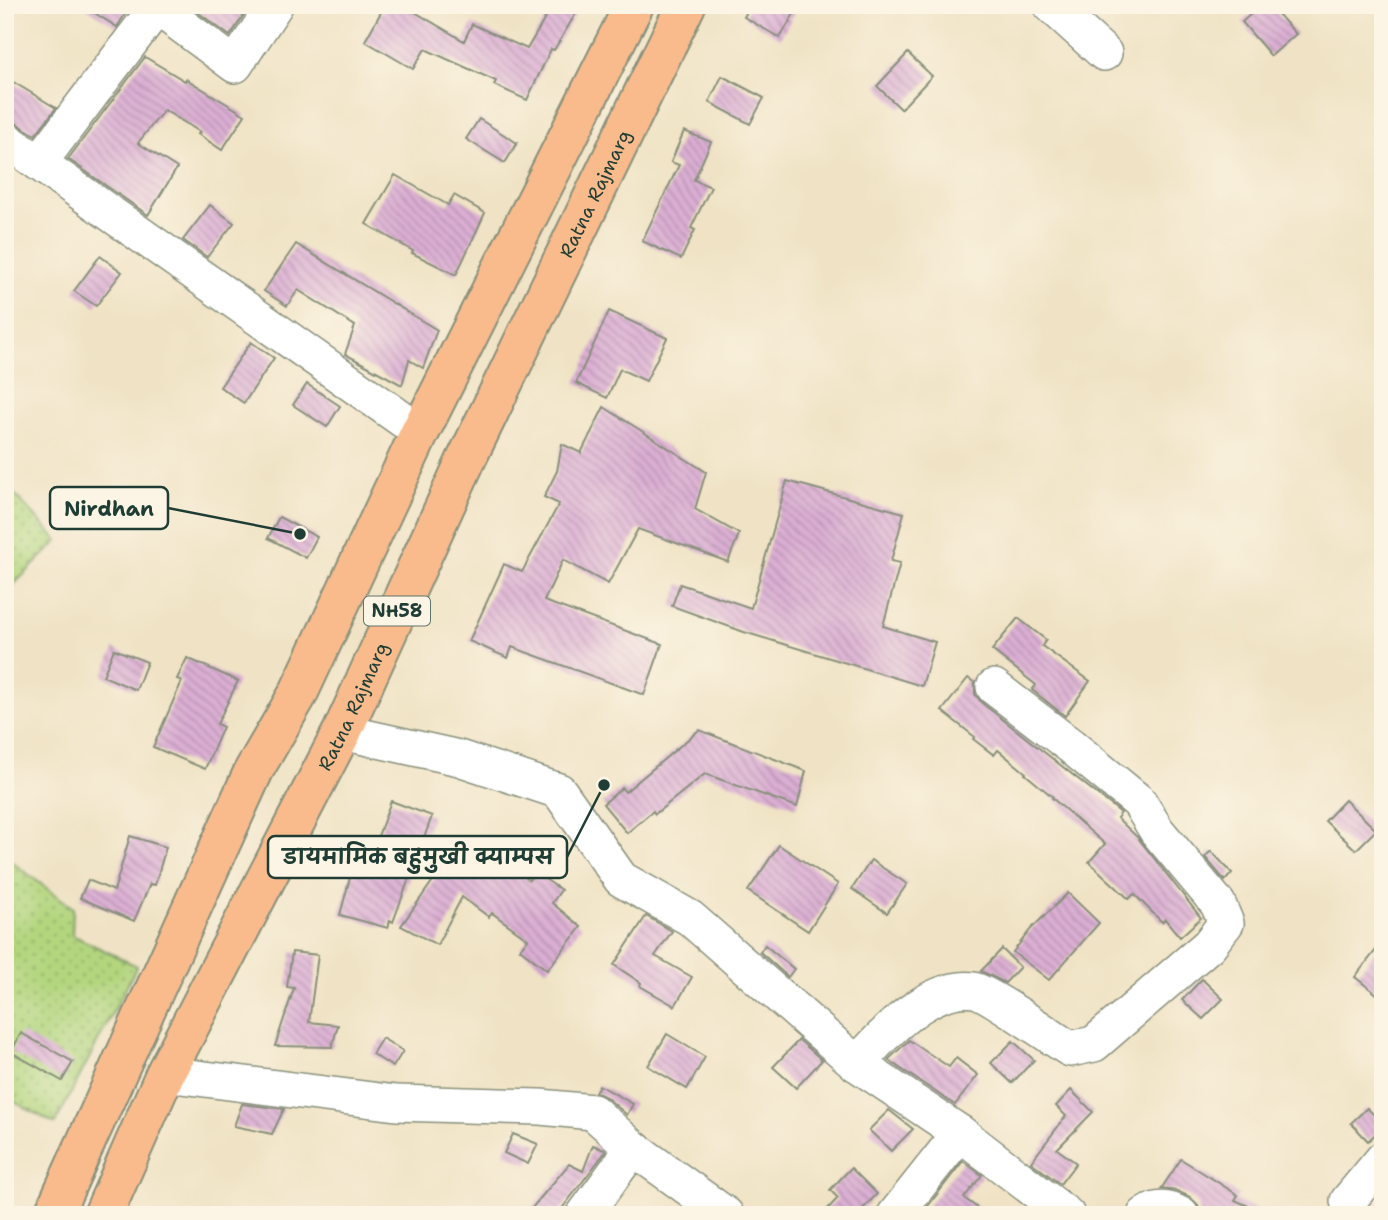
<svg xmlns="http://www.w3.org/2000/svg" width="1388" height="1220" viewBox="0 0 1388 1220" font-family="'Shantell Sans','Playpen Sans Deva',sans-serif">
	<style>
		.grass { fill: url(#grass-dots); stroke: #688959; stroke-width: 2 }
		.building { fill: url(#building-back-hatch) }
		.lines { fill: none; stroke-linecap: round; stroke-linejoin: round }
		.minor-casing { stroke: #88907c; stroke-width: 38 }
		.highway-casing { stroke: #88907c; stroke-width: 42 }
		.minor { stroke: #fff; stroke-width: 35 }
		.highway { stroke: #fabb8c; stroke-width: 38 }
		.labels { text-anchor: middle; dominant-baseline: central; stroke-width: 6; stroke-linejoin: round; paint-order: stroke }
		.shield { fill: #fcf5e5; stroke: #617469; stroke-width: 2 }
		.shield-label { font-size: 18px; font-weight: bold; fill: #1f3d34 }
		.street-label { font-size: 19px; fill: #1f3d34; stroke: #fcf5e5 }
		.leader { fill: none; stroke: #1f3d34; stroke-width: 2.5 }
		.callout-dot { fill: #1f3d34; stroke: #fcf5e5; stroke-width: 2.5 }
		.callout { fill: #fcf5e5; stroke: #1f3d34; stroke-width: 2.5 }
		.callout-label { font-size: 21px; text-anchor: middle; font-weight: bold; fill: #1f3d34 }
	</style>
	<defs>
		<pattern id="grass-dots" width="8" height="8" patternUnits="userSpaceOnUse" patternTransform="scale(1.75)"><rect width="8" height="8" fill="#b2d57e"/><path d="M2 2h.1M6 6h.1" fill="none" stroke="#90ae68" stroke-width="1.8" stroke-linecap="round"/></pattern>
		<pattern id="building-back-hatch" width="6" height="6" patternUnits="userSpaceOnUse" patternTransform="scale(1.75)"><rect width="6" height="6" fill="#dcafd4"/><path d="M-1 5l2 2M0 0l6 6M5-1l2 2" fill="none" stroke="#b290ad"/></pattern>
	</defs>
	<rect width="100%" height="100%" fill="#fcf5e5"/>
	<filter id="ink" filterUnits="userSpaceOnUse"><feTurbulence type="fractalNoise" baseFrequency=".0143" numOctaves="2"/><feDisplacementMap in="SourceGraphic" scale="14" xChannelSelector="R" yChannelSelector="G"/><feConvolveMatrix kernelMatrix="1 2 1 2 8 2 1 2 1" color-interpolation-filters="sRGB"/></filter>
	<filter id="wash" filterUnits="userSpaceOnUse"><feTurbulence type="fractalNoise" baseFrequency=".00686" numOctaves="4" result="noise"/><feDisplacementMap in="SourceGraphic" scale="28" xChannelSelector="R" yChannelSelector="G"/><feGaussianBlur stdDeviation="1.57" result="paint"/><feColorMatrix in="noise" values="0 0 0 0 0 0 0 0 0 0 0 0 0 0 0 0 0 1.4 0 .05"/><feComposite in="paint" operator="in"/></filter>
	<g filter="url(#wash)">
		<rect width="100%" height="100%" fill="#f0e3c5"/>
		<g class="grass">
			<polygon points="5,484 58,541 5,593"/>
			<polygon points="5,857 73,908 72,935 137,966 55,1124 5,1097"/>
		</g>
		<g id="blocks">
			<g class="building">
				<polygon points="82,5 131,5 117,27"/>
				<polygon points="188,5 231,5 245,13 230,36"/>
				<polygon points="385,5 403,5 464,41 472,24 527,49 553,5 581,5 554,50 551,49 527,100 494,85 496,81 425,49 413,69 365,41"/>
				<polygon points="751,5 799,5 780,38 744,17"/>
				<polygon points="1261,5 1270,5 1296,34 1271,56 1242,22"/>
				<polygon points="908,53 932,76 901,109 877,86"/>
				<polygon points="145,57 185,81 186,79 245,115 222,150 198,134 200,132 164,110 138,143 177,168 148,215 68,159"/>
				<polygon points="722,76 764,98 750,124 709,102"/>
				<polygon points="5,77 56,108 35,135 5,116"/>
				<polygon points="479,119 517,143 505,163 466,139"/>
				<polygon points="684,131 711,142 694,180 711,187 691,228 695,230 681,259 642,241 679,165 671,162"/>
				<polygon points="395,175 448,205 454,195 485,213 456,275 412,253 413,251 366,224"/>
				<polygon points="210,205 234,223 207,257 183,240"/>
				<polygon points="296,244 437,330 423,368 409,360 402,385 345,354 355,326 298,290 287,306 264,291"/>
				<polygon points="100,256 122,272 96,306 74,291"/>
				<polygon points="609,311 667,338 646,381 620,369 607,398 576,383"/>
				<polygon points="251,342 274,358 244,403 220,387"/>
				<polygon points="307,384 340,406 327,427 293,405"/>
				<polygon points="604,407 706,472 695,509 739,534 728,562 638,529 608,584 563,560 544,601 662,644 644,695 512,647 508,658 469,641 504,564 522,572 559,504 544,497 557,471 562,444 581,453"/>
				<polygon points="787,481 904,513 891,561 900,563 883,626 935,642 922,686 744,632 672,606 680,584 751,608"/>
				<polygon points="279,517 317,537 306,558 268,538"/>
				<polygon points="1018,618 1046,640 1042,646 1090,681 1065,716 1032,690 1036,685 992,650"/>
				<polygon points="114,649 147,662 136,690 103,676"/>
				<polygon points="187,658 238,681 217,724 223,727 205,769 153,747 182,681 177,679"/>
				<polygon points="968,678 975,683 975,694 982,703 1121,813 1117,818 1138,838 1201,918 1180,937 1165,919 1162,922 1134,894 1129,899 1089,862 1105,844 1052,798 1053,797 1025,774 1026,773 998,750 994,755 973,739 975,737 942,711"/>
				<polygon points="699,730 806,771 797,807 705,774 655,814 653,811 627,833 603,804 622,788 625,792"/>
				<polygon points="1345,800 1376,830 1356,850 1325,821"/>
				<polygon points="391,801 432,816 393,922 390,920 388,928 340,915 355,859 368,863"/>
				<polygon points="130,836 166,847 155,885 150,884 134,921 80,898 88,880 114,891"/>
				<polygon points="461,841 491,862 497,855 529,880 535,872 561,890 552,903 581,927 547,970 520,949 528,939 492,913 489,917 462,897 437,945 401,926"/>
				<polygon points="779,845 838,884 808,931 748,891"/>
				<polygon points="1211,851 1232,873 1225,881 1205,857"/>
				<polygon points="871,860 907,884 887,913 852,889"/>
				<polygon points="1068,893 1099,923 1049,980 1013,952 1031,929"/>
				<polygon points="646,916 672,931 655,956 692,977 675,1006 640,986 641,983 614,965"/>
				<polygon points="1383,941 1383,999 1355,977"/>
				<polygon points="765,945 794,969 788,977 760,952"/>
				<polygon points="1002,949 1020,967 1005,983 981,971"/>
				<polygon points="292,952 318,955 309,1022 338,1025 332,1047 275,1046 294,988 287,987"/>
				<polygon points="1202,979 1223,999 1203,1019 1182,1000"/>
				<polygon points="21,1033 73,1062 62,1081 11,1052"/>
				<polygon points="667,1034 705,1057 687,1089 648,1066"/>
				<polygon points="382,1038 403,1051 393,1067 372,1054"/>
				<polygon points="799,1040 822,1060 796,1088 773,1067"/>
				<polygon points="909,1040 949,1067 956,1058 978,1075 955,1105 888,1060"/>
				<polygon points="1013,1041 1034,1060 1012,1083 991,1063"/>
				<polygon points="599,1085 633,1104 627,1115 606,1097 595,1092"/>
				<polygon points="1071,1090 1093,1112 1057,1149 1076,1163 1060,1184 1031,1162 1066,1116 1056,1106"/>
				<polygon points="242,1104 284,1109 272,1134 234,1126"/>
				<polygon points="1367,1108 1383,1124 1383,1127 1368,1141 1351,1123"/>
				<polygon points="889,1110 913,1129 891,1151 869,1130"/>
				<polygon points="513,1134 538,1144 528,1164 504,1153"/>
				<polygon points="593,1145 606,1151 557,1215 526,1215 569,1164 583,1171"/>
				<polygon points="1181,1159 1238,1195 1235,1200 1268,1215 1201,1215 1198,1205 1190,1197 1177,1191 1161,1189"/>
				<polygon points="963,1161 982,1175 964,1198 987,1215 921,1215"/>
				<polygon points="851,1168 877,1194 857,1215 822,1215 838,1198 830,1190"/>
			</g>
		</g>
	</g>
	<g filter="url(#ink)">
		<use href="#blocks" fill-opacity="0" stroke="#88907c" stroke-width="2"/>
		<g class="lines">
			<g class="minor-casing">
				<g id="minor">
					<polyline points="1051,5 1104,53"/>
					<polyline points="5,139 420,432"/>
					<polyline points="39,163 157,7 235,65 275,5"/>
					<polyline points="342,732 459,758 559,791 621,879 690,918 857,1064 960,1133 1067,1215"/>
					<path d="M857 1064C883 1034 930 984 974 990 987 992 1054 1039 1070 1049L1094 1044 1209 945 1226 923 1218 904 1157 831 1139 802 1071 746 994 687"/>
					<polyline points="165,1074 396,1103 540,1107 593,1112 633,1148 726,1215"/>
					<polyline points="1348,1201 1383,1159"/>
					<polyline points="584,1215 633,1148"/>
					<polyline points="895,1215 960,1133"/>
					<path d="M1145 1215C1157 1207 1169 1208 1181 1215"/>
				</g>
			</g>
			<g class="highway-casing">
				<g id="highway">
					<polyline points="53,1215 254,770 298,694 420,432 634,5"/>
					<path id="s1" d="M103 1215 165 1074 342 732 465 462 686 5"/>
				</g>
			</g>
			<use href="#minor" class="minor"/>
			<use href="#highway" class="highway"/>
		</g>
	</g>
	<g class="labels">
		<rect class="shield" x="364" y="596.5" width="66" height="29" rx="5"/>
		<g class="shield-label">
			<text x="397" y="611">NH58</text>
		</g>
		<g class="street-label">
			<text stroke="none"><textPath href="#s1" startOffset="1134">Ratna Rajmarg</textPath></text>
			<text stroke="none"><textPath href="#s1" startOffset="567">Ratna Rajmarg</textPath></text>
		</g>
	</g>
	<path class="leader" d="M300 534L168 508M604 785L567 857"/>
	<g class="callout-dot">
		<circle cx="300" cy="534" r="7"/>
		<circle cx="604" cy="785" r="7"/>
	</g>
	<g class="callout">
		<rect x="50" y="487" width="118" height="42" rx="7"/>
		<rect x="268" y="836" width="299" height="42" rx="7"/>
	</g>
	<g class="callout-label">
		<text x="109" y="516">Nirdhan</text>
		<text x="418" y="864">डायमामिक बहुमुखी क्याम्पस</text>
	</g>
	<rect width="1388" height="1220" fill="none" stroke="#fcf5e5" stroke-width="28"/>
</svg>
